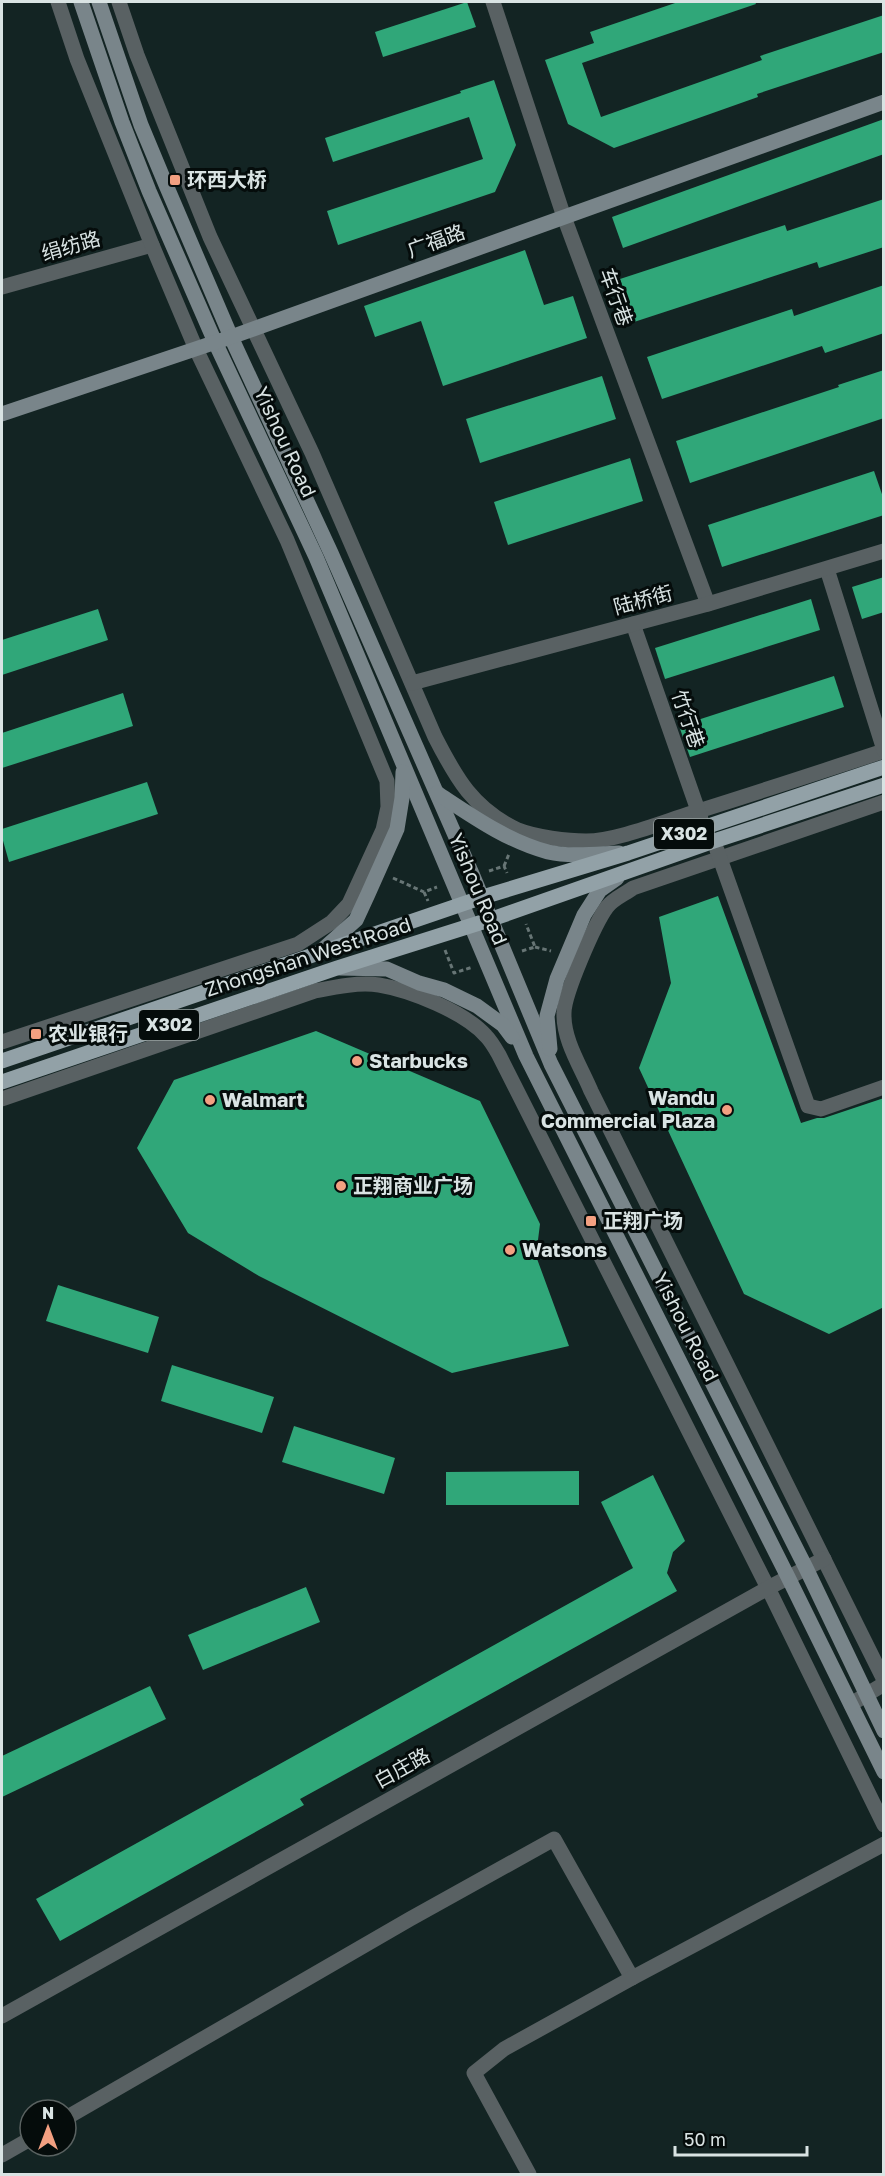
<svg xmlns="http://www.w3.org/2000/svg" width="885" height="2176" viewBox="0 0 885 2176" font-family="'Golos Text','Noto Sans SC',sans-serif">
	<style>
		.building { fill: #30a779 }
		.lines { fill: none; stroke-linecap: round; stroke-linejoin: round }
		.path { stroke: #677575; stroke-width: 3; stroke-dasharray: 4.5 3; stroke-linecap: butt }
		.street { stroke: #596163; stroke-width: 15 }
		.secondary { stroke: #79858a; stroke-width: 15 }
		.primary { stroke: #92a1a7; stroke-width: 15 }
		.poi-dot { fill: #f3a081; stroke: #050c0b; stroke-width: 2 }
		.labels { text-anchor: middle; stroke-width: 6; stroke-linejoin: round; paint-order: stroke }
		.shield { fill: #050c0b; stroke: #99a2a2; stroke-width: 1.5 }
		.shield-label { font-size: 18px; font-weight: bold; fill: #d9e3e3 }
		.poi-label { font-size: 20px; font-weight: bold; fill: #d9e3e3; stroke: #050c0b; text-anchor: start }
		.street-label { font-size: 20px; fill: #d9e3e3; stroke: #050c0b }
	</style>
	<rect width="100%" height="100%" fill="#132423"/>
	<!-- building -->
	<g class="building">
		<path d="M467,2L476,27L383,57L375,32Z"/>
		<path d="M678,2H755L756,4L582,63L601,117L762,60L760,56L884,15V52L757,94L758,97L614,148L568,124L545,60L594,43L590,32Z"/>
		<path d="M494,80L516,145L495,192L338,245L327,211L483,159L469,117L333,162L325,138L461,93L460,91Z"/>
		<path d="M884,119V154L623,248L612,217Z"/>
		<path d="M884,199V247L819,268L817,262L634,322L620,279L785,225L787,231Z"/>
		<path d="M525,250L544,305L573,296L587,338L443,386L421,321L375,337L364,306Z"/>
		<path d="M884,285V333L825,353L822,346L662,399L647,357L792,309L794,316Z"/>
		<path d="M884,370V418L690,483L676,441L839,387L838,385Z"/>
		<path d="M602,376L616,419L480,463L466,419Z"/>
		<path d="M630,458L643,501L508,545L494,502Z"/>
		<path d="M874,471L884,500V515L722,567L708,525Z"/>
		<path d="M884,577V612L862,619L852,587Z"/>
		<path d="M811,599L820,630L665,679L655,648Z"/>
		<path d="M98,609L108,640L2,675V640Z"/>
		<path d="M834,676L844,707L690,757L679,726Z"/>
		<path d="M123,693L133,726L2,768V733Z"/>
		<path d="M147,782L158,814L9,862L2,837V829Z"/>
		<path d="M718,896L801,1123L817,1118H824L884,1098V1307L829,1334L744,1294L639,1068L671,983L659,917Z"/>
		<path d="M316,1031L480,1101L540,1224L536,1256L569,1346L452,1373L259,1276L188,1233L137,1148L174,1080Z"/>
		<path d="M58,1285L159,1317L148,1353L46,1321Z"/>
		<path d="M172,1365L274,1397L262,1433L161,1401Z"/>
		<path d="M294,1426L395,1458L384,1494L282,1462Z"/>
		<path d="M579,1471V1505H446V1472Z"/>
		<path d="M653,1475L685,1541L673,1552L667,1573L677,1591L331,1782L300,1799L304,1805L60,1941L36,1899L633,1568L601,1502Z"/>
		<path d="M306,1587L320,1622L203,1670L188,1635Z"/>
		<path d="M150,1686L166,1719L2,1797V1756Z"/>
	</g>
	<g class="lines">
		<!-- path -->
		<g class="path">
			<path d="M504,866L509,854"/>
			<path d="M489,871L504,866L507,873"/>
			<path d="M393,878L424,892L437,887"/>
			<path d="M424,892L428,901"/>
			<path d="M535,947L551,951"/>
			<path d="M445,950L454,973L473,967"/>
			<path d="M522,951L535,947L526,924"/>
		</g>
		<!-- street -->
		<g class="street">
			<path d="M119,2L137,55L210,237L312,453L435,737C456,778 473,809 518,830C535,837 568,841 586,841C616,841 663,822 692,813C756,793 820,772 884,751"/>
			<path d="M493,2L564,217L708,604"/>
			<path d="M2,287L152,245"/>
			<path d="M827,569L884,750"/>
			<path d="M633,624L701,819"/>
			<path d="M412,683L708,604L884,551"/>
			<path d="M884,802L633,888C625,894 613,899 607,907C595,923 564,994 564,1013C563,1040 581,1067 591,1091L884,1680"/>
			<path d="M717,850L808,1106L821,1109L884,1087"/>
			<path d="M2,1042L298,944L332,922L349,904L383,830L388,807L387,781L287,540L196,349L152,245L77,59L58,2"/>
			<path d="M2,1099L315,991C335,987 358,982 379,985C410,990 465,1012 486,1036C491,1041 495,1048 499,1055L768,1588L884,1825"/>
			<path d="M851,1704L884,1684"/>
			<path d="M2,2016L768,1588L824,1559"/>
			<path d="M66,2118L410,1919L554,1839L632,1978"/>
			<path d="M2,2155L30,2139"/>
			<path d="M529,2174L474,2073L504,2049L632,1978L884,1844"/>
		</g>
		<!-- secondary -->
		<g class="secondary">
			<path d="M81,2L122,122L149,191L215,342L316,557L526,1056L788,1577L884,1772"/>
			<path d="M99,2L141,125L166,185L231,337L331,553L473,876L551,1064L806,1568L884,1731"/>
			<path d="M2,414L231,337L884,102"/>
			<path d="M437,793C472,816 507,841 548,852C570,857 596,854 619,853"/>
			<path d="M321,951L356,920L368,894L397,829L402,798L403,772"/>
			<path d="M340,968L387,969L419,983L444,990L477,1006L503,1025L512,1037"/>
			<path d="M550,1049L547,1016L557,979L584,915L600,890L617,878"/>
		</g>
		<!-- primary -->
		<g class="primary">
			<path d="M2,1061L483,897L628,853L884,767"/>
			<path d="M2,1082L337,968L492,919L714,841L884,785"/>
		</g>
	</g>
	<!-- markers -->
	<g class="poi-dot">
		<rect x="169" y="174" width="12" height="12" rx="3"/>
		<rect x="30" y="1028" width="12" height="12" rx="3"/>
		<circle cx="357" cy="1061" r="6"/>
		<circle cx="210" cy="1100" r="6"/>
		<circle cx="727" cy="1110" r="6"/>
		<circle cx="341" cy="1186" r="6"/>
		<rect x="585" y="1215" width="12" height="12" rx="3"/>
		<circle cx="510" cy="1250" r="6"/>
	</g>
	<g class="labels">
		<!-- shield labels -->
		<g class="shield">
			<rect x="654" y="819" width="60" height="30" rx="4.5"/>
			<rect x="139" y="1010" width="60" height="30" rx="4.5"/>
		</g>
		<g class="shield-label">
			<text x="684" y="840">X302</text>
			<text x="169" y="1031">X302</text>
		</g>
		<!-- poi labels -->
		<g class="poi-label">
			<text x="187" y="187">环西大桥</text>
			<text x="48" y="1041">农业银行</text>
			<text x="369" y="1068">Starbucks</text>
			<text x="715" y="1105" text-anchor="end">Wandu<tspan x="715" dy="23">Commercial Plaza</tspan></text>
			<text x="222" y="1107">Walmart</text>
			<text x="353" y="1193">正翔商业广场</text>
			<text x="603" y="1228">正翔广场</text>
			<text x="522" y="1257">Watsons</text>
		</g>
		<!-- street labels -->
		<g class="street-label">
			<text transform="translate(436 241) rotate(-20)" y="7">广福路</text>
			<text transform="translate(71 246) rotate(-16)" y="7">绢纺路</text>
			<text transform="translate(616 297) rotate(70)" y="7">车行巷</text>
			<text transform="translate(285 442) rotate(65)" y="7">Yishou Road</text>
			<text transform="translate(643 600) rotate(-15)" y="7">陆桥街</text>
			<text transform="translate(688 719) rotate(71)" y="7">竹行巷</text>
			<text transform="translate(478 889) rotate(67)" y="7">Yishou Road</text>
			<text transform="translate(308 957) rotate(-18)" y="7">Zhongshan West Road</text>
			<text transform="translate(686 1327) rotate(63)" y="7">Yishou Road</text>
			<text transform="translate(402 1768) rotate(-29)" y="7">白庄路</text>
		</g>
	</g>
	<!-- border -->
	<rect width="885" height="2176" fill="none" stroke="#d9e3e3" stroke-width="6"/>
	<!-- north arrow -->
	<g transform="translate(48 2128)"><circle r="28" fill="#050c0b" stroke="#5a6261" stroke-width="1.5"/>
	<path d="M0-4.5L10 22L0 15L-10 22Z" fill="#f3a081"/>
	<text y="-9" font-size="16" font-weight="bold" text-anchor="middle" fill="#d9e3e3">N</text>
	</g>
	<!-- scale -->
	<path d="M675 2146v9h132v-9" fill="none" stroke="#d9e3e3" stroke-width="3"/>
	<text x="684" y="2146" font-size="18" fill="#d9e3e3" stroke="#050c0b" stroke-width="4.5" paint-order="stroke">50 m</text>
</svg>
